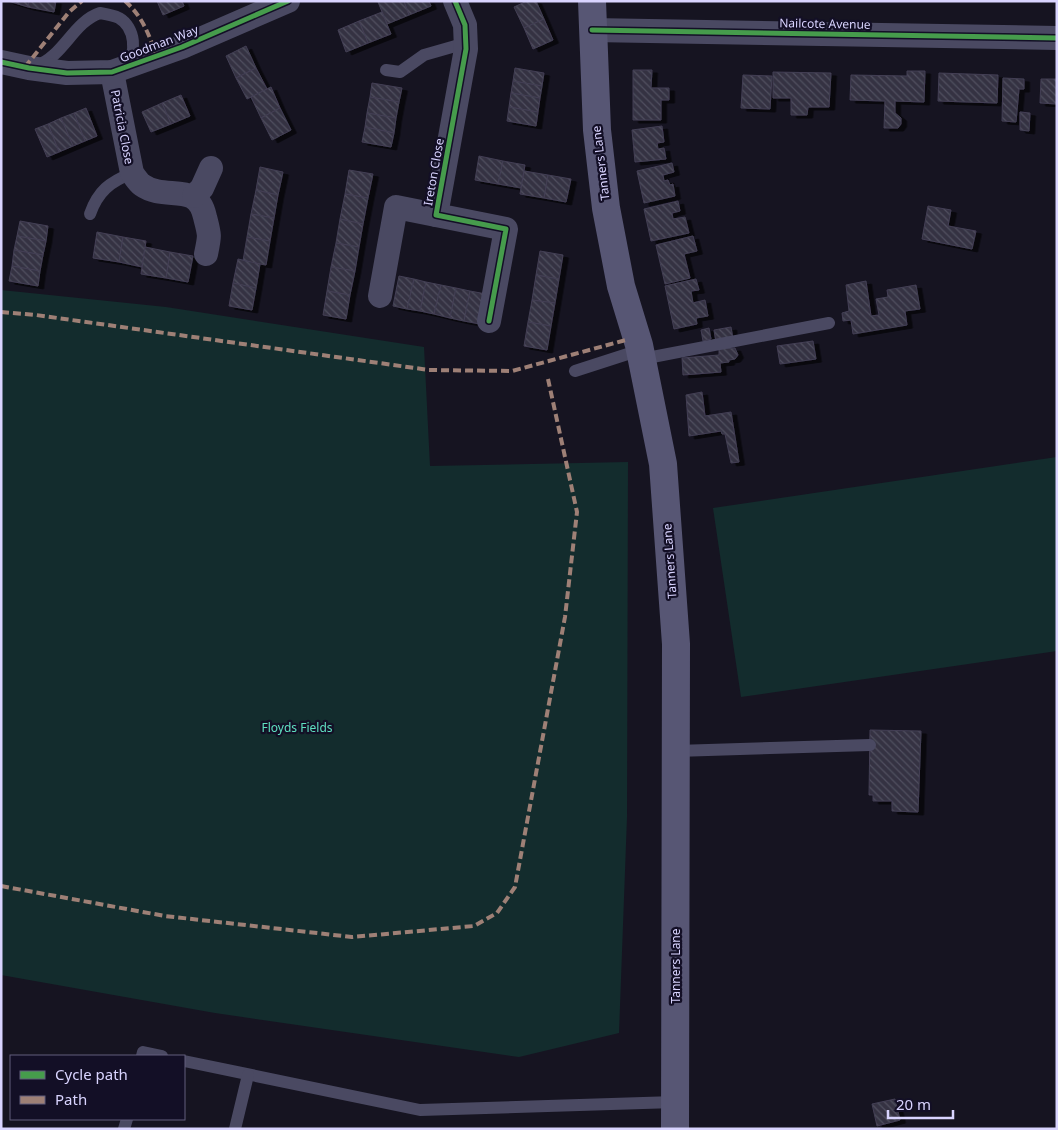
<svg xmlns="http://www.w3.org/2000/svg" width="1058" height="1130" viewBox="0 0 1058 1130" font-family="'Noto Sans',sans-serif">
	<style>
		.green { fill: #132c2d }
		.building { fill: url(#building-back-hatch); stroke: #433f54; filter: url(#shadow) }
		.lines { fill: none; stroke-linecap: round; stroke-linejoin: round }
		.lane { stroke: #4a4962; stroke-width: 12 }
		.street { stroke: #4a4962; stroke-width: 24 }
		.secondary { stroke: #575674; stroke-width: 28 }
		.quiet { stroke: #9e8076; stroke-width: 4; stroke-dasharray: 8 4; stroke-linecap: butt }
		.cycleway-casing { stroke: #130f26; stroke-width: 8 }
		.cycleway { stroke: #469c4c; stroke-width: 5 }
		.labels { text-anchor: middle; stroke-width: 4.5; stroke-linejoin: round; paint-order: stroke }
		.street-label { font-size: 12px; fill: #d9d4ff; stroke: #130f26 }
		.park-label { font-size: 12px; fill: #5fe0c0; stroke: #130f26 }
	</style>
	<defs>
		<pattern id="building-back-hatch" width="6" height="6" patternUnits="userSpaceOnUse" patternTransform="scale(1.25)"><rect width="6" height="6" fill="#343243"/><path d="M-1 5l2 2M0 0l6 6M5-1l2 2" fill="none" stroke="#514f5f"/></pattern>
		<filter id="shadow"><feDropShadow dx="5.5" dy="3" stdDeviation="0" flood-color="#0009"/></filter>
	</defs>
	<rect width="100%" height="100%" fill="#161421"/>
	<!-- green -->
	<g class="green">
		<path d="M1,290L166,307L424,347L430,466L628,462L627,817L619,1033L519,1057L215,1013L1,975Z"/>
		<path d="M1057,457V651L741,697L713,508Z"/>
	</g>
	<!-- building -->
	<g class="building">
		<path d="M8,1H29L28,7Z"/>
		<path d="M29,1H56L54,12L28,7Z"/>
		<path d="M157,1H182L184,6L163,15Z"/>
		<path d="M381,1H404L409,15L387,24L378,2Z"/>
		<path d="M404,1H429L431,6L409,15Z"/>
		<path d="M527,1H536L544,19L524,28L514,7Z"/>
		<path d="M382,12L391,34L368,43L359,21Z"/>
		<path d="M544,19L553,40L533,49L524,28Z"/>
		<path d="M359,21L368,43L346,52L338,30Z"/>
		<path d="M246,46L256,68L236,78L226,56Z"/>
		<path d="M256,68L267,89L247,99L236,78Z"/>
		<path d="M515,68L544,73L542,86L513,81Z"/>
		<path d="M633,70H652L651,88H669V100H661V120H633Z"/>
		<path d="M907,71H925L924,102L895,101V113L901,118V124L898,128H884L885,101L850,100L851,75L907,76Z"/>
		<path d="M773,72L831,73L829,107H808L807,115H791V98H773Z"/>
		<path d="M939,73L998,75L997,103L938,101Z"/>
		<path d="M743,75L772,76L770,109L741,108Z"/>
		<path d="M1003,78L1024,79V89H1019L1016,122L1002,121Z"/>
		<path d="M1041,79H1057V104L1040,103Z"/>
		<path d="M513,81L542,86L540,98L511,93Z"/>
		<path d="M372,83L402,88L399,102L370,97Z"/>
		<path d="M271,87L280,108L261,118L251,97Z"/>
		<path d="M511,93L540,98L538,112L509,107Z"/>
		<path d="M181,95L190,116L171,124L162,103Z"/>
		<path d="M370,97L399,102L396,118L367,113Z"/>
		<path d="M162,103L171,124L151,132L142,112Z"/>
		<path d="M509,107L538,112L536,126L507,121Z"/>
		<path d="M86,108L97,136L85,141L74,113Z"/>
		<path d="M280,108L291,130L272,140L261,118Z"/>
		<path d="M1020,112L1030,113L1029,131L1020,130Z"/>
		<path d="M74,113L85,141L73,146L61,118Z"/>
		<path d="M367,113L396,118L394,133L365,127Z"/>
		<path d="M61,118L73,146L59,152L48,124Z"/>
		<path d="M48,124L59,152L47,157L35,129Z"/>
		<path d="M662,126L664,142L657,143L658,149L664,148L666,159L635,162L632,130Z"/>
		<path d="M365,127L394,133L391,147L362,142Z"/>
		<path d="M479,156L503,161L498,184L475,180Z"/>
		<path d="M503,161L525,165L521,188L498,184Z"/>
		<path d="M672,163L674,172L663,175L664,181L668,180L670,185L673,184L675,196L644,203L637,171Z"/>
		<path d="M260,167L283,172L278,195L256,190Z"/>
		<path d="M349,170L373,174L368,198L345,194Z"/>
		<path d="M524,171L548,175L544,198L520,194Z"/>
		<path d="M548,175L571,179L566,202L544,198Z"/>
		<path d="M256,190L278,195L274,218L251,214Z"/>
		<path d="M345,194L368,198L363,224L340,219Z"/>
		<path d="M678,201L680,211L672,213L673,219L685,217L689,233L651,241L644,209Z"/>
		<path d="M928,206L951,210L948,226L976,231L972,249L922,239Z"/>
		<path d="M251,214L274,218L270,241L247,237Z"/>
		<path d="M340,219L363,224L359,247L336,243Z"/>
		<path d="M20,221L48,226L46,241L17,236Z"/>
		<path d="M97,232L123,237L119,262L93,258Z"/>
		<path d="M17,236L46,241L43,255L14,250Z"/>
		<path d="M693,236L697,251L684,254L690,278L665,284L656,245Z"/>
		<path d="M123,237L146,241L142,267L119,262Z"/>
		<path d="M247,237L270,241L266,265L243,261Z"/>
		<path d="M336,243L359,247L355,271L331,267Z"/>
		<path d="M145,247L170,252L166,278L141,274Z"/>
		<path d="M14,250L43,255L40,271L12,266Z"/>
		<path d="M540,251L563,255L559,279L536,275Z"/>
		<path d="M170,252L193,256L188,282L166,278Z"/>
		<path d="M238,259L260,264L256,288L233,283Z"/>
		<path d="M12,266L40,271L38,286L9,281Z"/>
		<path d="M331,267L355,271L350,295L327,291Z"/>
		<path d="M536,275L559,279L555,303L532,300Z"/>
		<path d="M399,276L414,279L407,309L393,306Z"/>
		<path d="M414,279L426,282L420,311L407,309Z"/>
		<path d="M696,279L699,290L691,291L693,303L705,300L708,316L696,318L697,324L674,329L665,286Z"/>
		<path d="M866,281L871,316L879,315L876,299L888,297L887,290L916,285L920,309L905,311L907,325L853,334L851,320L843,321L842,313L849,311L846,285Z"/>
		<path d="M426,282L441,285L434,314L420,311Z"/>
		<path d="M233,283L256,288L252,310L229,306Z"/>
		<path d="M441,285L456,288L450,318L434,314Z"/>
		<path d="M456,288L470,291L464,321L450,318Z"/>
		<path d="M327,291L350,295L346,319L323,315Z"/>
		<path d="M470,291L486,294L480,324L464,321Z"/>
		<path d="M532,300L555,303L551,326L528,322Z"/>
		<path d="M528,322L551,326L547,350L524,346Z"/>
		<path d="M731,327L733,339L716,342L714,330Z"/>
		<path d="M709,328L711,339L703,341L701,330Z"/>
		<path d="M813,341L816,359L780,364L777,346Z"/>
		<path d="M735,348L738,355L735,359L729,360V362L720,363L721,372L683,375L682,358L719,355V349Z"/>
		<path d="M702,392L705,416L731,412L739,462L731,463L725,434H722L721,431L689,436L686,395Z"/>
		<path d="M870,730L921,731L918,812L892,811V801H873V795H869Z"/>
		<path d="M895,1099L900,1120L877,1126L872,1104Z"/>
	</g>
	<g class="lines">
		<!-- lane -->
		<g class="lane">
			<path d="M36,66C64,56 73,22 100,13C106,14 113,15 119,18C135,27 138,54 125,66"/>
			<path d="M386,70L400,72L424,55L466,43"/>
			<path d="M90,214C98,191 110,182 132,173"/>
			<path d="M642,359L829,323"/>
			<path d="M575,371L640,350"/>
			<path d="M676,751L870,745"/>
			<path d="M142,1056L143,1052L162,1056"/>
			<path d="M184,1061L420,1110L675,1102"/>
			<path d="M124,1129L127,1119"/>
			<path d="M235,1129L248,1075"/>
		</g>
		<!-- street -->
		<g class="street">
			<path d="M455,1L465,25L466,49L436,215L506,229L489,321"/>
			<path d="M592,30L1057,38"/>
			<path d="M1,62L29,68L67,73L112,72L182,47L288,1"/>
			<path d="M112,72L132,173C135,177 138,182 142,185C166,202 197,180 205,217C210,236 210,235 206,254"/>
			<path d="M194,196L202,188L211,168"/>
			<path d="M380,296L396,207L436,215"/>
		</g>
		<!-- secondary -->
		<path class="secondary" d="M592,1L597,130L606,208L621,286L639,345L663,464L676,644L675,1129"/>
		<!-- quiet -->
		<g class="quiet">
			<path d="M125,1C143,17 149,35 157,57"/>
			<path d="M25,67L69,12L82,1"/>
			<path d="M1,312L36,315L429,370L512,371L626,340"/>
			<path d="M1,886L165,916L352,937L474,926L497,913L515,887L565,617L577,512L548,379"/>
		</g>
		<!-- cycleway casing -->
		<g class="cycleway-casing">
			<g id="cycleway">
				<path d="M455,1L465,25L466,49L436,215L506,229L489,321"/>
				<path d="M592,30L1057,38"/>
				<path d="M1,62L29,68L67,73L112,72L182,47L288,1"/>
			</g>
		</g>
		<!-- cycleway -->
		<use href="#cycleway" class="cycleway"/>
	</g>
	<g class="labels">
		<!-- street labels -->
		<g class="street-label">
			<text transform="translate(825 24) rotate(1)" y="4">Nailcote Avenue</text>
			<text transform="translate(159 44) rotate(-21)" y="4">Goodman Way</text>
			<text transform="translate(122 127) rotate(79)" y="4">Patricia Close</text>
			<text transform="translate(601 163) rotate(-97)" y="4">Tanners Lane</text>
			<text transform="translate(434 172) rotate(-80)" y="4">Ireton Close</text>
			<text transform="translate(670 561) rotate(-94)" y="4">Tanners Lane</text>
			<text transform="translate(676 966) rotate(-90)" y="4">Tanners Lane</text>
		</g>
		<!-- park labels -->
		<g class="park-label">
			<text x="297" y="732">Floyds Fields</text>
		</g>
	</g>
	<!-- border -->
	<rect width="1058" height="1130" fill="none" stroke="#d9d4ff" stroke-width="5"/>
	<!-- legend -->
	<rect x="10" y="1055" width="175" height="65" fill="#130f26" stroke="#625e7d"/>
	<rect x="20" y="1071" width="25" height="8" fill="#469c4c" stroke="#625e7d"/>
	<text x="55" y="1080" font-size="15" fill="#d9d4ff">Cycle path</text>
	<rect x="20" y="1096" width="25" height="8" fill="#9e8076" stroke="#625e7d"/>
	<text x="55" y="1105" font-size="15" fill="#d9d4ff">Path</text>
	<!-- scale -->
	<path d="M888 1110v8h65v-8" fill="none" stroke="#d9d4ff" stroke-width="2.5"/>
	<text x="896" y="1110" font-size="15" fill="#d9d4ff" stroke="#130f26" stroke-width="4" paint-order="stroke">20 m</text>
</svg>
